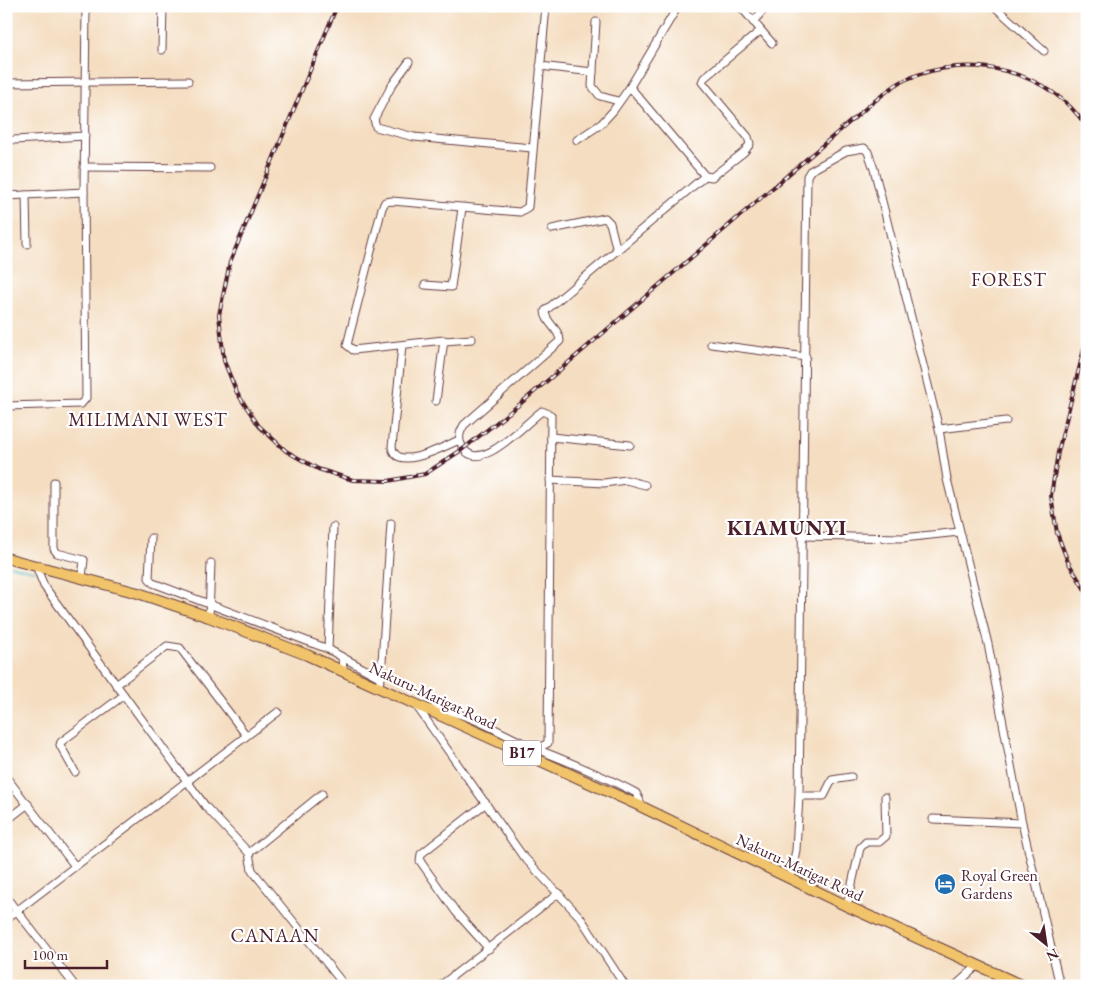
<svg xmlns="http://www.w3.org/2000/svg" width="1093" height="992" viewBox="0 0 1093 992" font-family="'EB Garamond',serif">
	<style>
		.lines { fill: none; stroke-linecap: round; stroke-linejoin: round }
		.stream { stroke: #45b4bf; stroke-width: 2 }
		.minor-casing { stroke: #643c41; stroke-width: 9 }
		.primary-casing { stroke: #643c41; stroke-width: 12 }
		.minor { stroke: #fff; stroke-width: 7 }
		.primary { stroke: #f1c36a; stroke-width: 10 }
		.rail-casing { stroke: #4a1f2b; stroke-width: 4 }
		.rail { stroke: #fff; stroke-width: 2; stroke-dasharray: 5.5; stroke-linecap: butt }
		.labels { text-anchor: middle; stroke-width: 4.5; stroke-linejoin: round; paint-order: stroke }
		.shield { fill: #fff; stroke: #80626b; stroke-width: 1 }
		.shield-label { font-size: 15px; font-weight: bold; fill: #4a1f2b }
		.street-label { font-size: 16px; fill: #4a1f2b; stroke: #fff }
		.poi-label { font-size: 16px; fill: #4a1f2b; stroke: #fff; text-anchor: start }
		.quarter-label { font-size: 19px; letter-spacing: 1px; fill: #4a1f2b; stroke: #fff }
		.district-label { font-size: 21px; font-weight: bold; letter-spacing: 1px; fill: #4a1f2b; stroke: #fff }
	</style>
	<rect width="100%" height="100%" fill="#fff"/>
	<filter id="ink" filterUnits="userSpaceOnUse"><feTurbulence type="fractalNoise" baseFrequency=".02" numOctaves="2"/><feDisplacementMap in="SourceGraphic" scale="10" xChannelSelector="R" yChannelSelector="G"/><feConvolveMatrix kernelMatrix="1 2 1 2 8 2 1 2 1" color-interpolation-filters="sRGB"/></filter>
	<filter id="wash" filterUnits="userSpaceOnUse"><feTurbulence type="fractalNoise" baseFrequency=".0096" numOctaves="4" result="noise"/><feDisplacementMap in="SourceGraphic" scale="20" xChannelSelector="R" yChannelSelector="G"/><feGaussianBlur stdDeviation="1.12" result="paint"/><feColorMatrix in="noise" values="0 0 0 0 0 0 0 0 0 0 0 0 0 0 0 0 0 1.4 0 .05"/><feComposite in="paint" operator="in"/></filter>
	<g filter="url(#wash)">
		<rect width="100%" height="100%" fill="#f4ddc0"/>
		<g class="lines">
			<!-- stream -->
			<g class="stream">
				<path d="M6,565L34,571"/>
				<path d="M124,594L141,600"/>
				<path d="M146,602L175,612"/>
			</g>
		</g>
	</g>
	<g filter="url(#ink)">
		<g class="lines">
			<!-- minor casing -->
			<g class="minor-casing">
				<g id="minor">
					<path d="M740,6L772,43"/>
					<path d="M994,6L1044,51"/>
					<path d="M596,22L592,86L600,96L618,101"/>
					<path d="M753,22L767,6"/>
					<path d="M162,50L163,6"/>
					<path d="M409,62L392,85L374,119L376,127L414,137L532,148"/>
					<path d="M540,66L593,72"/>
					<path d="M6,83L188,81"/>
					<path d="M14,140L85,136"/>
					<path d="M577,140L601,124L613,111L630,87L678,6"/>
					<path d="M84,167L210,168"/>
					<path d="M705,176L712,177L744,152L750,144L748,137L702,82L704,78L760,31"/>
					<path d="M26,195L27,244"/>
					<path d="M6,196L84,192"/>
					<path d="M552,229L605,218L610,223L617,251"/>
					<path d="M425,285L451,287L462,208"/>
					<path d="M444,341L472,339"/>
					<path d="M711,344L806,357"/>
					<path d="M402,346L392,447C396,473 445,446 459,440"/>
					<path d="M436,401L444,340L353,350L347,345L382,208L385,202L392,201L520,212L528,207L546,6"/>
					<path d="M6,406L81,404L86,398L84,192L86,6"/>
					<path d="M939,429L1006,421"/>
					<path d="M551,437L630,445"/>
					<path d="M550,480L604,483L626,480L645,485"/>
					<path d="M54,482V549L57,553L84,560L82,577"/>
					<path d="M802,536L903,538L959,532"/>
					<path d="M151,538L149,578L153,583L328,649L342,657L343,670"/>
					<path d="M39,566L38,571L44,586L206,807L249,853L252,870L345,986"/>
					<path d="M209,617L211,563"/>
					<path d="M328,649L333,527"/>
					<path d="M342,657L381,678"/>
					<path d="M116,685L167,646L180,648L246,735"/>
					<path d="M378,686L381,678L391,523"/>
					<path d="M415,704L522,855L580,917L625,986"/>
					<path d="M432,709C469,711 504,736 539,750C572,763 604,776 636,793L640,801L638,805"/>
					<path d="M537,749L548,743L551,415L542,411C526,422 476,480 461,444C458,437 460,432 464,425L560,341C560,329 545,323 545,311L705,176L630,87"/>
					<path d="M75,772L60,745L61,742L124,695"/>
					<path d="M6,777L75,866"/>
					<path d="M799,796H824L832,780L851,777"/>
					<path d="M486,803L421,854L420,861L456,912L489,949"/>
					<path d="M933,819L1022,823"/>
					<path d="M6,821L28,804"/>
					<path d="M249,853L322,794"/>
					<path d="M790,879L796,850L799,796L807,176L810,171L846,151L864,148L868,152L874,169L939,429L947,479L988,644L1022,823L1060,986"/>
					<path d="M6,897L75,986"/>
					<path d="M847,906L860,848L866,842H879L886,836L885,797"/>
					<path d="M6,919L278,712"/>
					<path d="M440,986L559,893"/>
					<path d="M955,986L978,965"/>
				</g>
			</g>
			<!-- primary casing -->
			<g class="primary-casing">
				<path id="primary" d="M6,558L138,593L209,617L307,655L638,805L847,906L1023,986"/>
			</g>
			<!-- minor -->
			<use href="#minor" class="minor"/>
			<!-- primary -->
			<use href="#primary" class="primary"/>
			<!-- rail casing -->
			<g class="rail-casing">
				<g id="rail">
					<path d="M337,6L230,262L219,315L224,361L237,393L259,426L286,451L318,469L353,480L388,481L425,474L463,449L520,404L872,103C883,95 894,84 907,79C970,52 1047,69 1087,127"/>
					<path d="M1087,337L1058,452L1051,496L1057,533L1068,562L1087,593"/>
				</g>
			</g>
			<!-- rail -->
			<use href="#rail" class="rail"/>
		</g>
	</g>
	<!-- icons -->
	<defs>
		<g id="hotel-disc" transform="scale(1.125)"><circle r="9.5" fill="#1f6fb2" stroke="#fff"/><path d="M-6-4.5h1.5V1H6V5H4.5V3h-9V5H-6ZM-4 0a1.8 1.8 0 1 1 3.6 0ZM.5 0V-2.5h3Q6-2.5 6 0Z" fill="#fff"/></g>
	</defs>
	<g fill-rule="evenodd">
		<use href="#hotel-disc" x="945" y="884"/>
	</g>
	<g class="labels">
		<!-- shield labels -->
		<rect class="shield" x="503" y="740.5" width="38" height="25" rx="4"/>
		<g class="shield-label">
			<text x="522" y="758">B17</text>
		</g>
		<!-- street labels -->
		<g class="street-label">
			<text transform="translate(433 695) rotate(25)" y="6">Nakuru-Marigat Road</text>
			<text transform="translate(800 867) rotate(25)" y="6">Nakuru-Marigat Road</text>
		</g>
		<!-- poi labels -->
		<g class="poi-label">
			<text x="961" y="881">Royal Green<tspan x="961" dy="18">Gardens</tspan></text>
		</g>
		<!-- quarter labels -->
		<g class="quarter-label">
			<text x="1009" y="286">FOREST</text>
			<text x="148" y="426">MILIMANI WEST</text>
			<text x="275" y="942">CANAAN</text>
		</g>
		<!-- district labels -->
		<g class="district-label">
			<text x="787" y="535">KIAMUNYI</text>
		</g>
	</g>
	<!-- margin -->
	<rect width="1093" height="992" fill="none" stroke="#fff" stroke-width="25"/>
	<!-- north arrow -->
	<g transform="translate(1046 944) rotate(150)" stroke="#ffffff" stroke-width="4" paint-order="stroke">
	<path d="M0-4L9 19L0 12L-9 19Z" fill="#4a1f2b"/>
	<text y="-8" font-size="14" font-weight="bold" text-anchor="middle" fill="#4a1f2b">N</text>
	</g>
	<!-- scale -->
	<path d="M25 960v8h82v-8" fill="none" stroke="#4a1f2b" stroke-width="2.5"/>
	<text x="32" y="960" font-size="15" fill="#4a1f2b" stroke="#ffffff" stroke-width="4" paint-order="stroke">100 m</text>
</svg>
